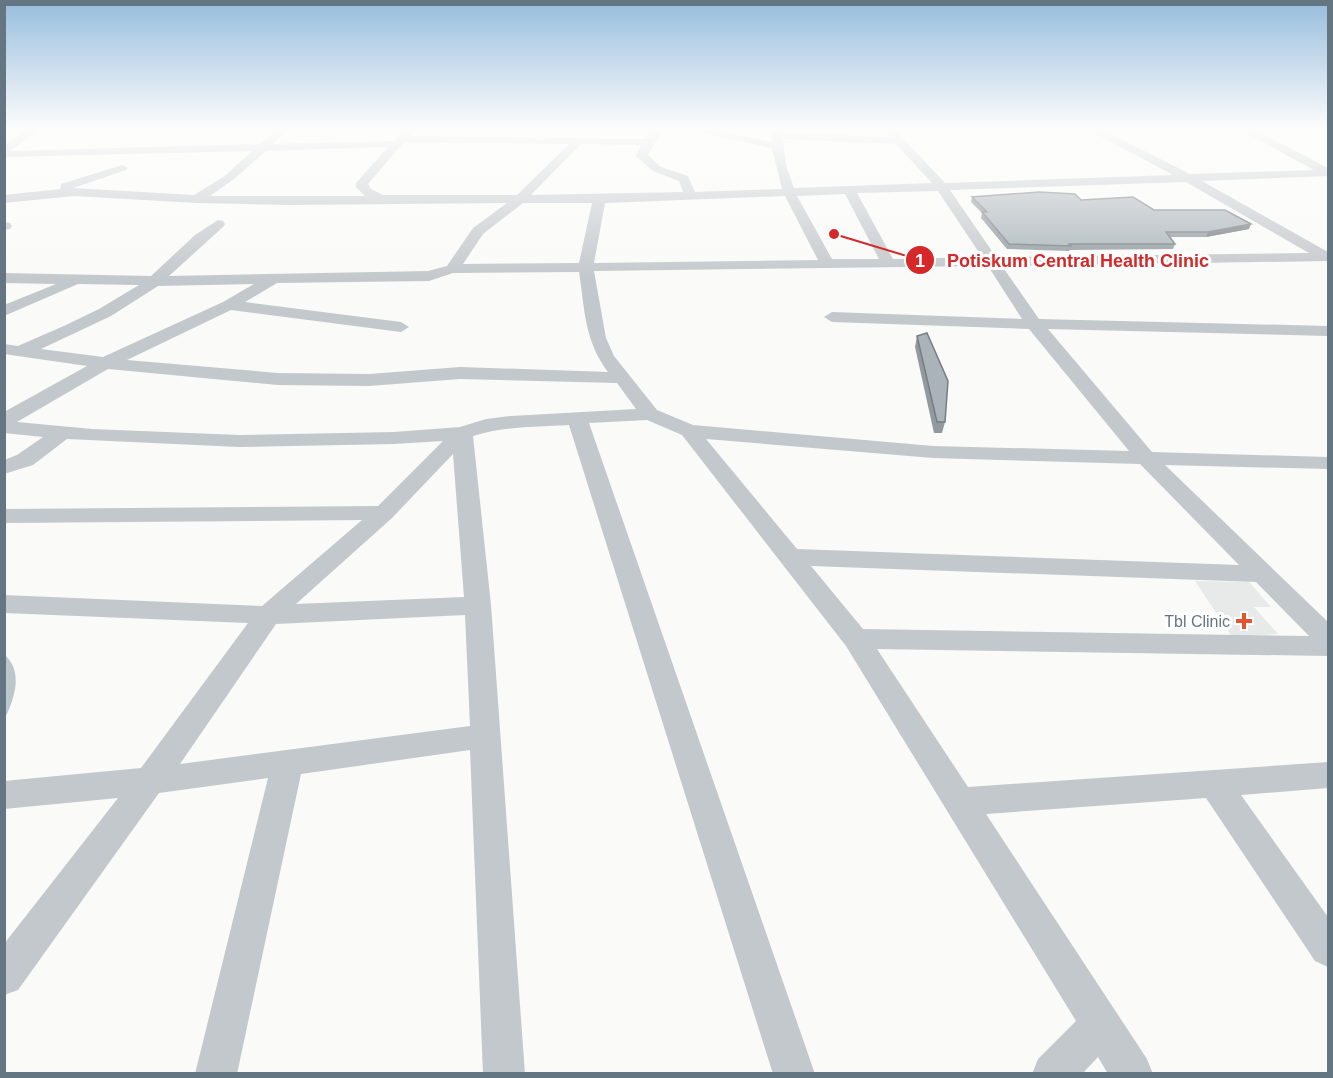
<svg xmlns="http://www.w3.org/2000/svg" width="1333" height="1078" viewBox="0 0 1333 1078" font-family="Arial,sans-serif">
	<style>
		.built { fill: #e8e9e9 }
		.water { fill: #bbc7cb }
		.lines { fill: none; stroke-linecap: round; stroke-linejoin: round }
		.minor { fill: #c3c8cc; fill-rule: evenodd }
		.wall { fill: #929a9f }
		.shaded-wall { fill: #777d82 }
		.building { fill: #aab3b9; stroke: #777d82; stroke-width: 1.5 }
		.poi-dot { fill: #e4572e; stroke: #fff; stroke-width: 2 }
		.labels { text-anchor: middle; stroke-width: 6; stroke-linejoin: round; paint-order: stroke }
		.poi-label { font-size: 16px; fill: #657683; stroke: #fff; text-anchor: end }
		.leader { fill: none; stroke: #d62828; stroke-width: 2 }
		.callout-dot { fill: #d62828; stroke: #fff; stroke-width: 2 }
		.mark-label { font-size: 18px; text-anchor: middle; font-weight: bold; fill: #fff }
		.callout-label { font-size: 18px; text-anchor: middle; font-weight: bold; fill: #d62828; stroke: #fff; stroke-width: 6; stroke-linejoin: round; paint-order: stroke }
	</style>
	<rect width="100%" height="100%" fill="#fafaf8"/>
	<!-- built -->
	<path class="built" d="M1195,581L1249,582L1271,607H1254L1278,634L1232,637Z"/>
	<!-- water -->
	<path class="water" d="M5,655C23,672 15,697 5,718Z"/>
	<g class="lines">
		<!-- minor -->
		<g class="minor">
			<path d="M28,129H40L10,151L260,144L277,129H288L273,144L394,141L404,129H415L409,136L645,139L653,129H663L648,155L661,167L688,176L695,192L782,189L772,148L686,129H708L772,142L773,129H783V133L890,137L883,129H894L945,183L1173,175L1087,129H1101L1190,174L1314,170L1239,129H1253L1328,168V176L1202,181L1328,252V261L1002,266L1039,319L1328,326V336L1048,329L1152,452L1328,457V469L1165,465L1328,622V656L877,649L968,787L1328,762V788L1241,795L1328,917V967L1315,961L1206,798L986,814L1147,1059L1153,1074H1108L1098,1057L1082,1074H1032L1038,1059L1076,1021L846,646L682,435L647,420L589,423L815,1074H773L569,425C537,427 503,426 473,436L491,605L525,1074H483L470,750L301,774L237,1074H195L268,778L159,793L18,990L4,995V944L118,798L4,809V781L141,768L248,623L4,613V595L262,606L362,520L4,523V509L378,506L443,441L394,444L239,447L67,439L33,465L4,474V460L17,455L43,437L4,433V412L87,366L4,354V344L18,346L66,325L99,309L139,285L78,284L4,316V305L56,284L4,283V273L151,276L195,235L218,220L223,221L225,224L223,227L169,276L428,271L447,266L473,228L507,203L289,205L197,203L74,196L4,203V195L60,189L61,184L122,165L128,168L126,170L73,188L194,195L226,175L252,151L4,157V145ZM783,139L896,144L932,183L794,188L786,165ZM404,142L569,144L517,195H383L371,189L368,184ZM581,144L641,145L636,156L638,158L653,171L679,181L683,192L531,195ZM388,147L356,183V187L365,196H210L234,179L266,151ZM1186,182L1309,253L996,257L950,190ZM938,191L982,257L893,259L857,193ZM845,194L879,259H832L797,196ZM785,196L818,260L594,263L605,203ZM523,203H592L579,263L463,264L483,234ZM988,266L1022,319L832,312L824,317L832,322L1029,329L1129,451L933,446L693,425L657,410L614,356L606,338L594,271ZM579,272C585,310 584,340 608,372L460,367L369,374L278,373L127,360L231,310L401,332L409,327L401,322L245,302L277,283L429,281L453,273ZM254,284L223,302L103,357L41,349L111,316L158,286ZM108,369L278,385L369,386L460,379L617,383L636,409L511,416L486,419L460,427L394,432L239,435L92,429L17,422ZM706,439L933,458L1140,464L1239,565L797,549ZM453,454L464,597L296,604L392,518ZM811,566L1256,582L1309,636L863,629ZM465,615L470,726L180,764L276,624Z"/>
			<path d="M4,222L10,223L12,226L10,229L4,230Z"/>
		</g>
	</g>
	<!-- wall -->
	<g class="wall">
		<path d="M972,197L1081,200L1154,210L1249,229L1206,237H1170L1175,244L1173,249L1070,250L1069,251L1007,249L981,218L982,213L971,202Z"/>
		<path d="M917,336L945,422L942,433H934L915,347Z"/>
	</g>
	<!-- shaded-wall -->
	<path class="shaded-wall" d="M1251,224L1249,229L1206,237L1208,232Z"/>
	<!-- building -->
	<g class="building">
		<path d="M1039,192L1075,194L1081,200L1133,197L1154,210H1225L1251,224L1208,232H1166L1175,244H1069L1071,246L1009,244L982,212H987L972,197Z"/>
		<path d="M927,333L948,381L945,422H937L917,336Z"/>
	</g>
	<!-- sky -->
	<linearGradient id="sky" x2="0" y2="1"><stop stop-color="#96bcdc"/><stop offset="0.46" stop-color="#fdfdfc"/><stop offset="1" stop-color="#fdfdfc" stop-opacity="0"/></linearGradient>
	<rect width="1333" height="280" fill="url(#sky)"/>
	<!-- markers -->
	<path class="poi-dot" d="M1241 612h6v6h6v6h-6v6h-6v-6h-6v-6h6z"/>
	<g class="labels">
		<!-- poi labels -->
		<g class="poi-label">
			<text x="1230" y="627">Tbl Clinic</text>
		</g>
	</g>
	<!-- callouts -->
	<path class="leader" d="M834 234L920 260"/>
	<g class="callout-dot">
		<circle cx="834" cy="234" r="6"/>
		<circle cx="920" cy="260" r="15"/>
	</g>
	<g class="mark-label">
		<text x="920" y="267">1</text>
	</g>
	<g class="callout-label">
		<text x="1078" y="267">Potiskum Central Health Clinic</text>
	</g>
	<!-- border -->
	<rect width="1333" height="1078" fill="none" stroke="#657683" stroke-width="12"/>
</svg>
